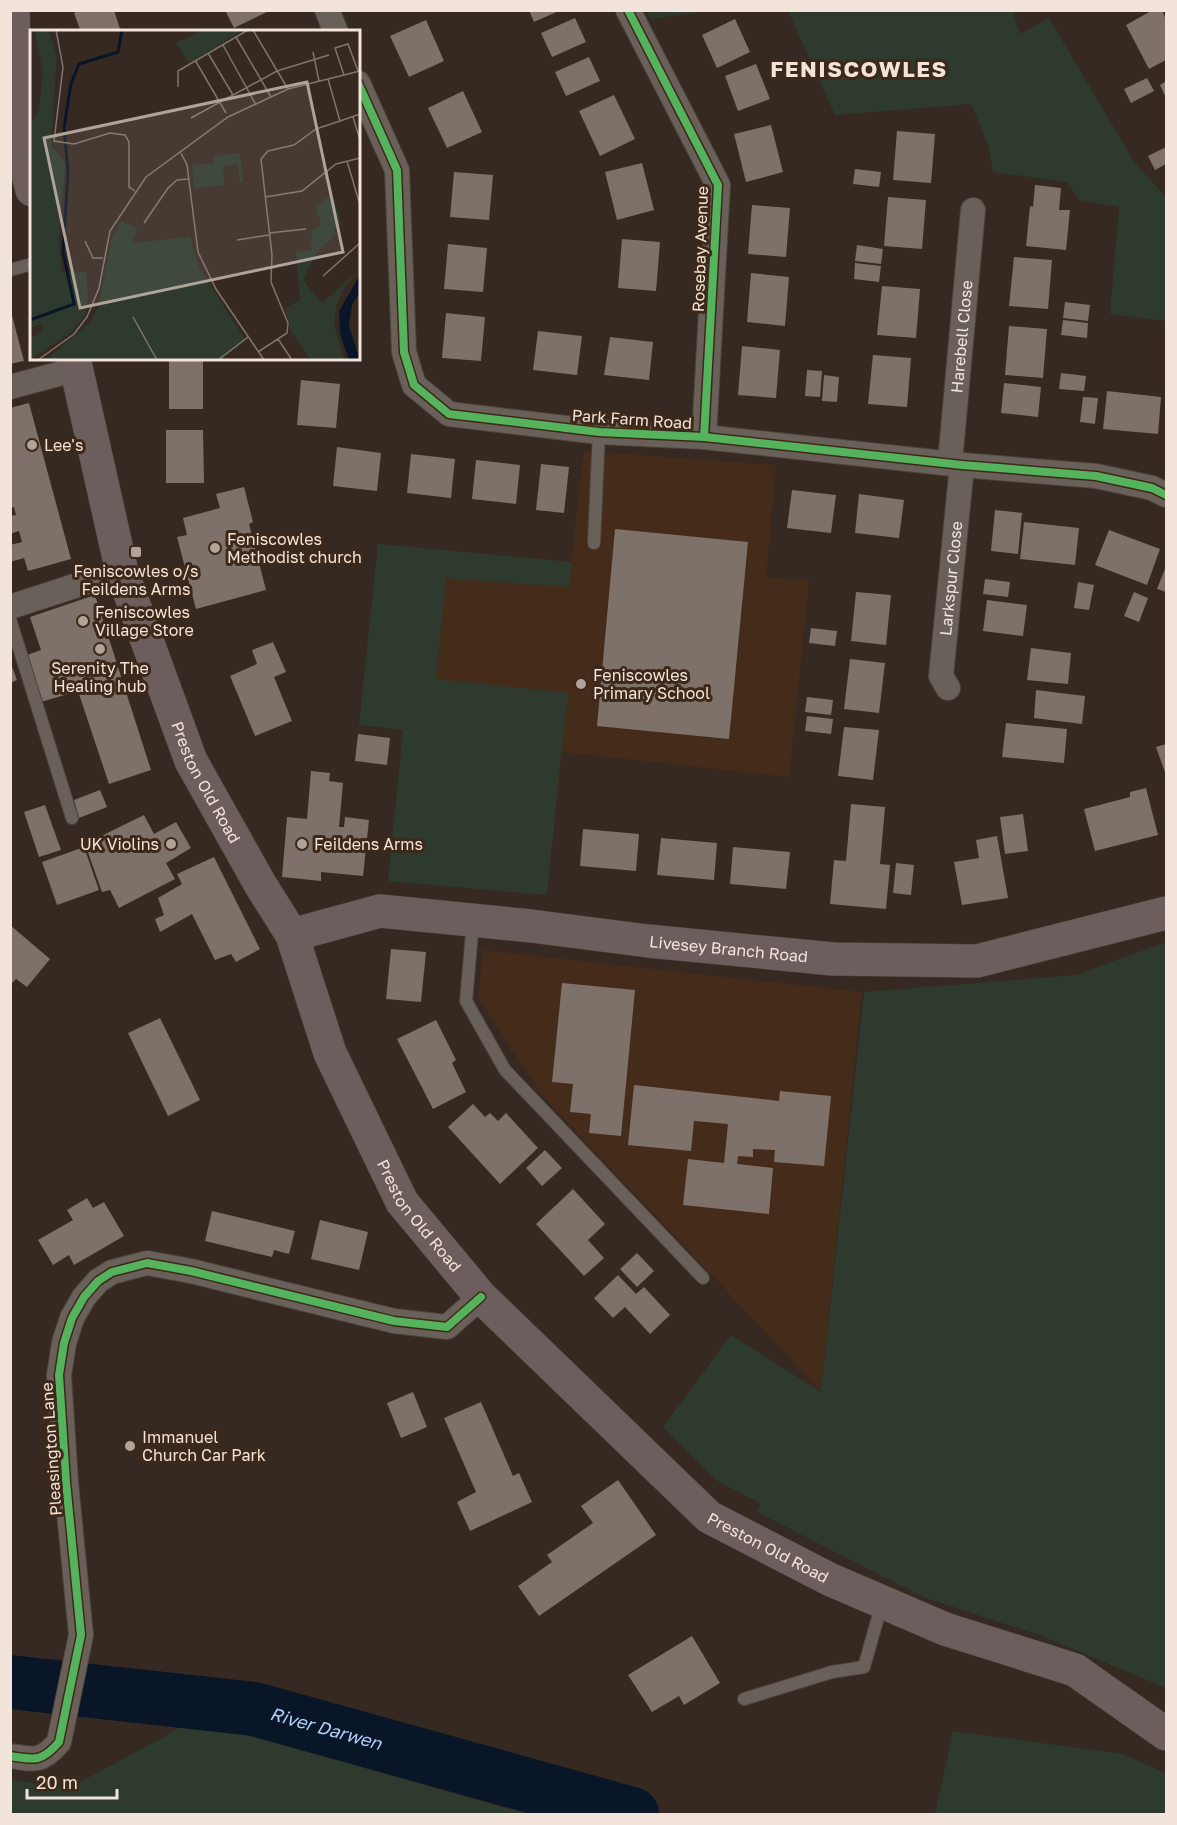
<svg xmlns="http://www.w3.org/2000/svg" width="1177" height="1825" viewBox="0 0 1177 1825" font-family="'Golos Text',sans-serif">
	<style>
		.built { fill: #452c1a }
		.green { fill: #2d3a2d }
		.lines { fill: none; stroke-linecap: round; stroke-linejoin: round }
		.river { stroke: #091628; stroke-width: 54 }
		.building { fill: #7d716a }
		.service-casing { stroke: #4f443d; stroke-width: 14 }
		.minor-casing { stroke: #4f443d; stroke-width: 26 }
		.primary-casing { stroke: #4f443d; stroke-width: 34 }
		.service { stroke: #6a605a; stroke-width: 12 }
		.minor { stroke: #6a605a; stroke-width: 24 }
		.primary { stroke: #6b5e5c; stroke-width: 33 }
		.cycleway-casing { stroke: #3d2819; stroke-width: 11 }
		.cycleway { stroke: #56b35d; stroke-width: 8 }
		.poi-dot { fill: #b0a399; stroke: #3d2819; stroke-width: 2 }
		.labels { text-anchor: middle; stroke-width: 6; stroke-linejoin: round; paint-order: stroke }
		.street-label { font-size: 16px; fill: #f2e4da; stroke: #3d2819 }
		.poi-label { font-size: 16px; fill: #f2e4da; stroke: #3d2819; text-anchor: start }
		.water-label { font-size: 18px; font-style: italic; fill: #b3cff6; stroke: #3d2819 }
		.district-label { font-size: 22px; font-weight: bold; letter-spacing: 1.5px; fill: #f2e4da; stroke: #3d2819 }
		.inset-river { fill: none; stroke: #091628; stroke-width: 3 }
		.inset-road { fill: none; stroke: #81746b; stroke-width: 1.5 }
		.view { fill: #b0a399; fill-opacity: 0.15; stroke: #b0a399; stroke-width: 3 }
		.inset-edge { fill: none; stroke: #f2e4da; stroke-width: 3 }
	</style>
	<rect width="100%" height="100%" fill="#352921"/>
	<!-- built -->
	<g class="built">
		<path d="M584,451L776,465L766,577L809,581L789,777L562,752L547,895L388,881L403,730L359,725L378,544L571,562Z"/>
		<path d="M483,950L862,992L821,1391L542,1095L478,998Z"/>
	</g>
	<!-- green -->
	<g class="green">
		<path d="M647,11H705L651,19Z"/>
		<path d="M788,11H1013L1020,34L1049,18L1135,163L1166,197V321L1110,314L1119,207L1079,200L1067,182L993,172L988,144L971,104L835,115Z"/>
		<path d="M378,544L572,562L569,587L446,578L436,679L569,693L561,752L547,895L388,881L403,730L359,725Z"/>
		<path d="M1166,942V1688L1042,1636L923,1597L757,1512L761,1504L716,1480L663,1427L731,1335L821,1392L864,992L1076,975Z"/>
		<path d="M192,1719L527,1814H11V1779L67,1789L162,1738Z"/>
		<path d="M953,1731L1123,1754L1166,1773V1814H935Z"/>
	</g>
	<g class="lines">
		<!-- river -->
		<path class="river" id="s1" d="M10,1682L254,1709L632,1814"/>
	</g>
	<!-- building -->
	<g class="building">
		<path d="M80,10H114L121,32H81L74,13Z"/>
		<path d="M225,10H271L234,28Z"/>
		<path d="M529,10H561L534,22Z"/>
		<path d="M1153,10H1162L1166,20V60L1149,69L1126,25Z"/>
		<path d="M575,18L586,42L552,57L541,33Z"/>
		<path d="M735,19L750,52L717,68L702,35Z"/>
		<path d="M426,20L444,61L409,77L390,36Z"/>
		<path d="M589,57L600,81L566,96L555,72Z"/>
		<path d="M756,64L770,99L738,111L725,76Z"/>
		<path d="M1147,78L1154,91L1131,103L1124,89Z"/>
		<path d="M1166,81V98L1160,85Z"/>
		<path d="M463,91L482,132L447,148L428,108Z"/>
		<path d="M614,95L635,139L600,156L579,111Z"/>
		<path d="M771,125L783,172L746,182L734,134Z"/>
		<path d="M897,131L935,134L931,183L893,180Z"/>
		<path d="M1166,147V164L1155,170L1148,156Z"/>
		<path d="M642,163L654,210L617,220L605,172Z"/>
		<path d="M855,169L881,172L879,187L853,184Z"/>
		<path d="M454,172L493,175L489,220L450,217Z"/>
		<path d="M1035,185L1061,188L1059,210H1070L1066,250L1026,246L1030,206L1033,207Z"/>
		<path d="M888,197L926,200L922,249L884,246Z"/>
		<path d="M752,205L790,208L786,257L748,254Z"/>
		<path d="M622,239L660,242L656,291L618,288Z"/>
		<path d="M448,244L487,248L483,292L444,289Z"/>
		<path d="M857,245L883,249L881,264L855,261Z"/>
		<path d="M1014,257L1052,260L1048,309L1009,306Z"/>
		<path d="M855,263L881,266L879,282L854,279Z"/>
		<path d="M751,273L789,277L785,326L747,322Z"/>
		<path d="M882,286L920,289L916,338L877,335Z"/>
		<path d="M1065,302L1090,305L1088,321L1063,318Z"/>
		<path d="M10,308L24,361L10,364Z"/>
		<path d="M446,313L485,317L481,361L442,358Z"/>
		<path d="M1063,320L1088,323L1087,338L1061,335Z"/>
		<path d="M1009,326L1047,329L1043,378L1005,375Z"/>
		<path d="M538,331L582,336L577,375L533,370Z"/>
		<path d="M610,337L653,342L649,380L604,375Z"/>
		<path d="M742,346L780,350L776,398L738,395Z"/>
		<path d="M873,355L911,358L907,407L868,404Z"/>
		<rect x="169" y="359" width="34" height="50"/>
		<path d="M807,370L822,371L820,397L805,396Z"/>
		<path d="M1061,373L1086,376L1084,391L1059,389Z"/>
		<path d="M824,375L839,377L837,402L822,401Z"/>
		<path d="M301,380L340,384L336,428L297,425Z"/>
		<path d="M1004,383L1041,387L1038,417L1001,413Z"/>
		<path d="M1107,391L1161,397L1158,434L1103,429Z"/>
		<path d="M1083,397L1098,398L1095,424L1080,422Z"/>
		<path d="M29,403L71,559L28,571L24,558L10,562V545L22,542L19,531L10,534V516L16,515L14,507L10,508V408Z"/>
		<path d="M166,430H203L204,483H166Z"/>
		<path d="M337,447L381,453L377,491L333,486Z"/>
		<path d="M411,454L455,459L451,498L407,493Z"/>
		<path d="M476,460L520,465L516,504L472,499Z"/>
		<path d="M541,464L569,467L564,513L536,510Z"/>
		<path d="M244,487L253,522L249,524L266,590L196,609L177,537L187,535L183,518L220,508L216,494Z"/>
		<path d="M792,490L836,495L831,533L787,528Z"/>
		<path d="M859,494L904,500L899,538L855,533Z"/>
		<path d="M995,510L1022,513L1018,554L991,551Z"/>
		<path d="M1024,522L1079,528L1075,565L1020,559Z"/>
		<path d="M615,529L748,542L729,739L597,726Z"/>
		<path d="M1109,530L1160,549L1147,585L1095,565Z"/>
		<path d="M1166,566V592L1157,589Z"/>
		<path d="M985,579L1010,582L1008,597L983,594Z"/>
		<path d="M1078,582L1094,585L1089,610L1074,608Z"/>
		<path d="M856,592L891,595L886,645L851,641Z"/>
		<path d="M1134,592L1148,598L1139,622L1124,616Z"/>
		<path d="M95,595L151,770L109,784L78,691L41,702L27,655L41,650L30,617Z"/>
		<path d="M987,600L1027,605L1023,636L983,631Z"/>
		<path d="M811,628L837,631L835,646L809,643Z"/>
		<path d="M273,642L286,672L274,677L292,721L255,736L230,676L257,664L252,650Z"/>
		<path d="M1031,648L1071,653L1068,684L1027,680Z"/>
		<path d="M850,659L885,663L879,713L844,709Z"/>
		<path d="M10,661L17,680L10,683Z"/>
		<path d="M1036,690L1085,696L1082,724L1034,718Z"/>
		<path d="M807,697L833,700L831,715L805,712Z"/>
		<path d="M807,716L833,719L831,734L805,731Z"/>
		<path d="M1006,723L1067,729L1064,763L1002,757Z"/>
		<path d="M844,727L879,730L873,780L838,776Z"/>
		<path d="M358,734L390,738L387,765L355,761Z"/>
		<path d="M1166,744V775L1156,747Z"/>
		<path d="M311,771L330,773L329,781L343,783L339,827H344L345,817L369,820L363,876L321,872V881L282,877L287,817L307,819Z"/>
		<path d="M1146,788L1158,835L1095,851L1084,809L1130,797V792Z"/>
		<path d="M100,790L107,807L79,818L74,800Z"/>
		<path d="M851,804L885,807L880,864L890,865L886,909L830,904L834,860L846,861Z"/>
		<path d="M45,805L61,850L39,857L24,812Z"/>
		<path d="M1023,814L1028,851L1005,854L1000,817Z"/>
		<path d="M144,815L154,834L176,822L191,848L166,863L175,879L119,908L110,890L102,892L85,844Z"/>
		<path d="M583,829L639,834L636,871L580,866Z"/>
		<path d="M997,836L1008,898L962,905L954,862L979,858L976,840Z"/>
		<path d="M661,838L717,843L714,880L657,875Z"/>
		<path d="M84,847L99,890L57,905L42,862Z"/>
		<path d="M733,847L790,852L786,889L730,884Z"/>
		<path d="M214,857L260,949L236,962L231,954L215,960L192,914L160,932L155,919L164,915L158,898L182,884L177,874Z"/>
		<path d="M896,863L914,865L911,895L893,893Z"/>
		<path d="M10,925L50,959L27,987L16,979L10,985Z"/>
		<path d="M391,949L426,952L421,1002L386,999Z"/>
		<path d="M562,983L635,990L621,1136L589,1133L591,1114L570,1112L573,1084L552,1082Z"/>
		<path d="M160,1018L200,1100L168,1116L128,1033Z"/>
		<path d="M436,1020L456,1060L452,1063L466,1092L433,1109L397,1039Z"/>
		<path d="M634,1085L779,1101L780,1091L831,1096L824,1166L774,1162L775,1150L753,1149V1157L738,1156L737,1164L773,1168L769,1214L683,1205L688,1159L724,1163L728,1124L694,1121L691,1151L628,1145Z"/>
		<path d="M473,1104L485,1117L490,1113L498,1121L506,1113L538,1148L500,1184L448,1127Z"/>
		<path d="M545,1150L562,1168L542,1186L526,1168Z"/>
		<path d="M573,1189L605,1224L588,1240L604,1258L584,1276L536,1224Z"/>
		<path d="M87,1198L93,1208L104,1202L124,1236L74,1265L69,1255L53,1265L38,1240L73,1220L67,1210Z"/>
		<path d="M212,1211L295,1231L289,1254L274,1250L272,1257L205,1241Z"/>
		<path d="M320,1220L368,1232L359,1270L311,1259Z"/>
		<path d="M637,1253L654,1271L637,1287L620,1269Z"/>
		<path d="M618,1275L636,1294L644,1287L670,1315L650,1334L625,1307L613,1318L594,1298Z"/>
		<path d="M413,1392L427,1427L401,1438L387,1403Z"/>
		<path d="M481,1402L513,1476L519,1473L532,1502L470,1531L457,1502L476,1492L444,1418Z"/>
		<path d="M618,1480L656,1535L539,1616L518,1586L552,1562L547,1555L593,1523L581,1506Z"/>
		<path d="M692,1636L720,1683L684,1705L679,1696L652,1712L628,1675Z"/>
	</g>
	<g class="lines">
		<!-- service casing -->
		<g class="service-casing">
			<g id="service">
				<path d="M10,270L32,264"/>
				<path d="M594,543L599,432"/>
				<path d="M10,619L72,818"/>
				<path d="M473,922L466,1001L505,1070L703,1278"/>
				<path d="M744,1699L832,1672L864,1667L882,1603"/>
			</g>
		</g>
		<!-- minor casing -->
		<g class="minor-casing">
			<g id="minor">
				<path d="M327,10L336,32"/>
				<path d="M628,10L718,185L704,437"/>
				<path d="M358,83L397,170L404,352L414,385L449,414L599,432L704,437L962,465L1096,476L1152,488L1166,495"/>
				<path d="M10,387L77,369"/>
				<path id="s2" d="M950,462L973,210"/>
				<path d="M10,607L90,581"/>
				<path id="s3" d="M948,688L941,676L962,465"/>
				<path d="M10,1756C35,1760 42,1762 59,1742L81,1635L66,1482L59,1375L64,1343L72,1318L84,1297L98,1281L112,1272L147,1263L191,1271L394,1321L447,1327L481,1297"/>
			</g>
		</g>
		<!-- primary casing -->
		<g class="primary-casing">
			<g id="primary">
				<path d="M13,10L17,134L32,190"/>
				<path id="s4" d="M74,358L122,572L191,761L260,884L292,935L330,1053L402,1202L481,1297L709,1517L829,1579L945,1629L1075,1670L1166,1734"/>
				<path id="s5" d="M292,935L380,911L531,926L648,941L833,959L977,961L1166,913"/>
			</g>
		</g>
		<!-- service -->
		<use href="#service" class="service"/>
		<!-- minor -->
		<use href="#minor" class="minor"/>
		<!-- primary -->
		<use href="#primary" class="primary"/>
		<!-- cycleway casing -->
		<g class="cycleway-casing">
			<g id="cycleway">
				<path d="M628,10L718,185L704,437"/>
				<path d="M358,83L397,170L404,352L414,385L449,414L599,432L704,437L962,465L1096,476L1152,488L1166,495"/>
				<path d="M10,1756C35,1760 42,1762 59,1742L81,1635L66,1482L59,1375L64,1343L72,1318L84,1297L98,1281L112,1272L147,1263L191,1271L394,1321L447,1327L481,1297"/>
			</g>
		</g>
		<!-- cycleway -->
		<use href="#cycleway" class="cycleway"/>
	</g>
	<!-- markers -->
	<g class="poi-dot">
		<circle cx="32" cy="445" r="6"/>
		<circle cx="215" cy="548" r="6"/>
		<rect x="130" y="546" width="12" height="12" rx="3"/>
		<circle cx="83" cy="621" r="6"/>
		<circle cx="100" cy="649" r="6"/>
		<circle cx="581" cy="684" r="6"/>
		<circle cx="171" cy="844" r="6"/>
		<circle cx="302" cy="844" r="6"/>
		<circle cx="130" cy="1446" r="6"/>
	</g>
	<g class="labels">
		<!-- street labels -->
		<g class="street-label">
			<text transform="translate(700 249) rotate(-88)" y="6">Rosebay Avenue</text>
			<text dy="6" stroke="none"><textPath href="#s2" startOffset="126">Harebell Close</textPath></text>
			<text transform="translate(632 419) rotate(4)" y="6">Park Farm Road</text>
			<text dy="6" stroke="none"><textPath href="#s3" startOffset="112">Larkspur Close</textPath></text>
			<text dy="6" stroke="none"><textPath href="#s4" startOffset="446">Preston Old Road</textPath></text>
			<text dy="6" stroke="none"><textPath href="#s5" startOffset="442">Livesey Branch Road</textPath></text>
			<text dy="6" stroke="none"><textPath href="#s4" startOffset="932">Preston Old Road</textPath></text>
			<text transform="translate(51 1449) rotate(-94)" y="6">Pleasington Lane</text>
			<text dy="6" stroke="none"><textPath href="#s4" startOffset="1418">Preston Old Road</textPath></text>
		</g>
		<!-- poi labels -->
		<g class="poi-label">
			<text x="44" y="451">Lee's</text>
			<text x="227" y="545">Feniscowles<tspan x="227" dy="18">Methodist church</tspan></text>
			<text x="136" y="577" text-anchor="middle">Feniscowles o/s<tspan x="136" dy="18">Feildens Arms</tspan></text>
			<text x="95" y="618">Feniscowles<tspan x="95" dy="18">Village Store</tspan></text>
			<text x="100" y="674" text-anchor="middle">Serenity The<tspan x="100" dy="18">Healing hub</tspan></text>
			<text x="593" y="681">Feniscowles<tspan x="593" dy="18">Primary School</tspan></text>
			<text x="159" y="850" text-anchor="end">UK Violins</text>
			<text x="314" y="850">Feildens Arms</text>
			<text x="142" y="1443">Immanuel<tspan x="142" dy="18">Church Car Park</tspan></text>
		</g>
		<!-- water labels -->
		<g class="water-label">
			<text dy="6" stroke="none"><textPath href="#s1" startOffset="320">River Darwen</textPath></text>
		</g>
		<!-- district labels -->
		<g class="district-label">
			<text x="859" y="77">FENISCOWLES</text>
		</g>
	</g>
	<!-- overview -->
	<g transform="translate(30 30)">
		<rect width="330" height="330" fill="#352921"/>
		<path d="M18,0L27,25L21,116L35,132L29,213L32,242H56L58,268L55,286L41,302L0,330V309L13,299V294L0,298V96L9,80L13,42L5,1ZM173,0H213L159,33L146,13ZM210,123L213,152H210L207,134L193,136L194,155L164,158L162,135L184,133L183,126ZM297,144L312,195L303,200L306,204L288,221L273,250L292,273L330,239L314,258L306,277L304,295L314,330H281L261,301L255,278L270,270L266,222L281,220L282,201L291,195L286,176L301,165L294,147ZM91,191L107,198L102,213L160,207L169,237L216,311L190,330H16L60,292L69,275L82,208Z" fill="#2d3a2d"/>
		<path d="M330,245V262L322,275L319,296L330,330H319L310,304L309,281Z" fill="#091628"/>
		<path class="inset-river" d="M0,290L44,274L33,222L38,141L34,98L41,54L49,34L88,22L92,0"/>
		<path class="inset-road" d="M26,0L33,37L24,111L44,114L80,103L95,105L99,112V157L105,161M223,0L258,59M206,7L241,67M193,15L226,75M283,22L289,51M178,23L203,65M165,30L196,83M314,45L305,18L318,14L328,41M148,57V41L218,0M323,87L330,110M161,88L247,41L299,25M310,91L330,84M151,123L157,135L168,222L186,259L234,330M317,131L330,175M235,167L272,161L306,134L330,128M114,193L138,158L147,150L159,149M239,203L276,199M207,210L239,205M55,211L63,228H73M293,246L330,213M103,287L127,330M248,309L262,330M228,322L257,303L258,293L241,252L242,225L231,129L238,121L264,115L286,99L310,91L298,49M8,330L44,304L57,287L69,258L80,201L116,147L198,87L258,59L330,41M188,330L218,307"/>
		<path class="view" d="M277,52L313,222L50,278L14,108Z"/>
		<rect width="330" height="330" class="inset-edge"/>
	</g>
	<!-- border -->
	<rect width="1177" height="1825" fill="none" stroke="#f2e4da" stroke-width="24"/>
	<!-- scale -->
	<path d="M27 1789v9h90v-9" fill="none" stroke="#f2e4da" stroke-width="3"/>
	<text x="36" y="1789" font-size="18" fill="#f2e4da" stroke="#3d2819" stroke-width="4.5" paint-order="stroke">20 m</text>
</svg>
